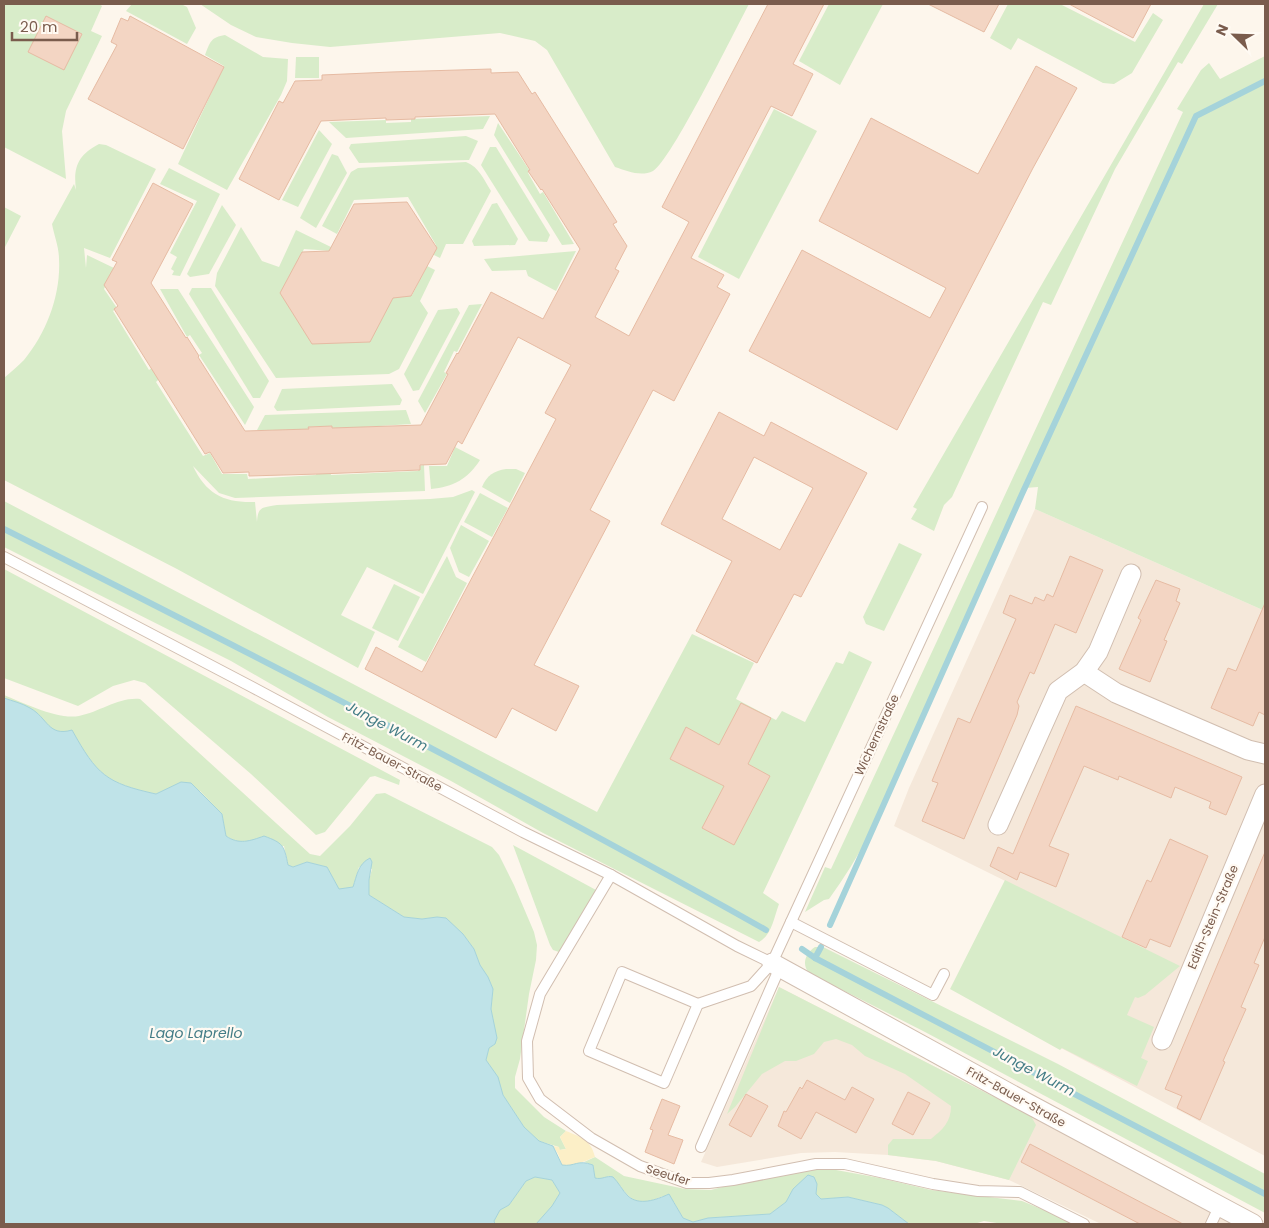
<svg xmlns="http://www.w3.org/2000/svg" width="1269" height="1228" viewBox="0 0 1269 1228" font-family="Poppins,sans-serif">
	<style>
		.residential { fill: #f5e8da }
		.green { fill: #d8ecc9 }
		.sand { fill: #fcefc7 }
		.water { fill: #bfe3e8; stroke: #a5d3da }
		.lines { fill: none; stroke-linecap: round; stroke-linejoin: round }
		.stream { stroke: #a5d3da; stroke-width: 6 }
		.building { fill: #f3d5c3; stroke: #e6bba3; fill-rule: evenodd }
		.service-casing { stroke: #d1beb0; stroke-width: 12 }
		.minor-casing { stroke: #d1beb0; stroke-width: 21 }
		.service { stroke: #fff; stroke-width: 10 }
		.minor { stroke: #fff; stroke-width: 19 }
		.labels { text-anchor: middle; stroke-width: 4.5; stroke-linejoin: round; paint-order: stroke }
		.street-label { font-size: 12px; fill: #7a5c4d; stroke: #fffaf3 }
		.water-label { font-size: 14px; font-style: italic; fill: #437c86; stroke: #fffaf3 }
	</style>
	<rect width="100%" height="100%" fill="#fdf6ec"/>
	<!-- residential -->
	<g class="residential">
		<path d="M1035,509L1265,611V1156L1061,1048L1119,937L894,826L909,788Z"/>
		<path d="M779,987L1031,1116L1233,1224H1101L1009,1180L936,1161L888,1155L835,1152L801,1153L717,1167L701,1162Z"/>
	</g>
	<!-- green -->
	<g class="green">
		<path d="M4,4H99L102,6L91,31L102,36L66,111L62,131L66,179L4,147Z"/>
		<path d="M132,4H181L187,7L196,28L187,44L126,11Z"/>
		<path d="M200,4H749C735,30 671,161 653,171C641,177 627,171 615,167L547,50L535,41L500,33L330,47L292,43L256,37L231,25Z"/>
		<path d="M829,4H883L840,85L799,61Z"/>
		<path d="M1008,4H1060L1135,42L1153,13L1163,20L1132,73L1114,84L1103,83L1018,38L1011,50L990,38Z"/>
		<path d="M1204,4H1218L1182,64L1178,62L1115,169L1051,305L1043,302L952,497L944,505L934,531L911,519L917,509L913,507Z"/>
		<path d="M225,35L263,57L288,59L287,81L281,95L227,190L178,164L224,66L205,55C210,42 211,37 225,35Z"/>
		<path d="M1265,56V611L1035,509L1038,487L1025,488C997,549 968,610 942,672C909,749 879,831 829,899L824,900L805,912L825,867L831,869L1183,112L1177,109L1201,70L1209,63L1220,79Z"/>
		<path d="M296,57H319V78H295Z"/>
		<path d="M774,109L817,131L739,279L698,257Z"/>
		<path d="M490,116L483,129L346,138L329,122L386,120V123L411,122V119Z"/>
		<path d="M498,123L530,171L528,173L540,194L543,192L574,244L562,245L494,135Z"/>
		<path d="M319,130L332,144L298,207L282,200Z"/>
		<path d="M466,136L478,141L469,160L359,163L349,148L351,144Z"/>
		<path d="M99,144L106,145L156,169L110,258L84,248L86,268L87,255L114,268L104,289L117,308L113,311L149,370L153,367L160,378L156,382L203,456L210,453L222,474H247L248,479L316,475L317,470L330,469L331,475L418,471V466L424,465L425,491L235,498L219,493L193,466C206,494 224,503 255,502L257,522C258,506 262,508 277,505L430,499L453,497L472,490L475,492L423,594L367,567L341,615L375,632L358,668L177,569L4,480V378C11,372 18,366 24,360C47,332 61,294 59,259C59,247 54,235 52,224L74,184L76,190C73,167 78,155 99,144Z"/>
		<path d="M490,147H496L550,235L547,242L529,241L481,165Z"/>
		<path d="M332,154L338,156L347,173L316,228L300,218Z"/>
		<path d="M466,162C479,167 484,180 491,191L463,244H446L440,258L432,254L436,245L408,197L354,200L337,234L322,226L351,172L358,168Z"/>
		<path d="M169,168L220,194L180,276L172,275L174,271L171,269L177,257L170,253L197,201L160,184Z"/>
		<path d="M497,203L518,239L515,245L474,246L472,241L492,204Z"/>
		<path d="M222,205L236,225L209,274L190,277L187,274Z"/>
		<path d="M4,207L21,216L4,249Z"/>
		<path d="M241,227L262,261L279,267L296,230L333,248L331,251L304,249L283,291L412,295L427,266L435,270L420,301L428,313L399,369L389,374L276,378L215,286L217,273Z"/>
		<path d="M576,251L556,291L528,276L526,270L492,271L484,259Z"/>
		<path d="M192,288H211L269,381L260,398H253L189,294Z"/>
		<path d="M160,289H178L254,407L245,425L199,355L202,353L190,335L187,337Z"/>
		<path d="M482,304L457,352L454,351L444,372L447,374L425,413L418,401L469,305Z"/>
		<path d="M457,308L460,313L419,390L413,391L404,374L438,310Z"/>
		<path d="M392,384L402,400L400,405L277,411L274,407L282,389Z"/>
		<path d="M406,410L411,424L332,429L331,426L309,427V430H257L265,415Z"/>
		<path d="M455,447L480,460C468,479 453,487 431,489L429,466H447Z"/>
		<path d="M506,469H516L525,473L510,503L482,487C487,475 494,471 506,469Z"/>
		<path d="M480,493L508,508L492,537L464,522Z"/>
		<path d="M4,501L597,812L692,634L754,663L736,699L776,720L782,711L805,722L836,662L843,664L849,651L872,662L763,893L779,904C774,917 772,935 759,942L543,833L451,781L328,717L231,661L4,547Z"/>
		<path d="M461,525L489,541L469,577L459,572L450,548Z"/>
		<path d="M899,543L922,554L884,631L866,624L863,617Z"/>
		<path d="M447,556L456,577L467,583L426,662L398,647Z"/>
		<path d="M4,569L400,780L399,785L375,776L370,777L325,832L316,835L251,774L145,683L134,680L113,686L78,706L4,678Z"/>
		<path d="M394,584L420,597L398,641L372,628Z"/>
		<path d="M4,695C24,703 58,720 79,716C100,712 118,697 140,699L310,854L320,856L350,826L376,794L385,793L492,847L499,855L514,885L534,932L537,945L536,960L529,994L520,1059L515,1077V1088L544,1117L566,1131L560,1137L566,1149L559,1150V1147L539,1141L524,1127L503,1095L497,1077L486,1060L489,1048L495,1044L491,1009L493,989L488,977L480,965L474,949L463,934L445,918L437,917L422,919L404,917L369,895V880L372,869L359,867L353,887L339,890L327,867L307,862L293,867L288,865L284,846C266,845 241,846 226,836L222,814L200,791L176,785L156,794C106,783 97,775 72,731L62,733L52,730L15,702L4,698Z"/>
		<path d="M513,845L596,890C587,908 576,942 559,952L553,950L550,945Z"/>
		<path d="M1005,880L1180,966L1145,995L1138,998L1135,997L1127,1015L1154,1027L1141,1058L1148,1061L1137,1086L1062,1048L1060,1050L950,989Z"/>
		<path d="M815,947H823L1058,1064L1265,1174V1213L925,1032L809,973C801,964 806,953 815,947Z"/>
		<path d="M779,987L1031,1116L1036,1125L1009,1180L936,1161L888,1155V1145L893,1139H931C943,1129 951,1122 951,1106L905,1074L865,1056L852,1045L836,1039L824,1042L814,1054L796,1061H785L762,1074L735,1107L727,1114Z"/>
		<path d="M595,1157L624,1176L685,1189L711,1190L775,1173L810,1170H836L880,1178L931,1190L1022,1201L1061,1217L1073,1224H1003L984,1221L974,1224H909L888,1208L882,1205L848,1197L821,1199L816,1194L817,1184L798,1185L793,1189L786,1202L770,1214L708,1218L693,1222L683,1218L674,1202L664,1196C657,1198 648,1203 640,1202C626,1200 621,1182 609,1176L601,1180L595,1178L593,1165L584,1162Z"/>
		<path d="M535,1177L552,1180L560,1193L552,1206L536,1224H495L494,1221L500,1210L509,1205L526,1181Z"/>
	</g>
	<!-- sand -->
	<path class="sand" d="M566,1131C581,1137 591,1140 595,1157C585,1161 572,1167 562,1165L558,1154L553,1146L559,1147L560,1150L566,1149L560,1137Z"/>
	<!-- water -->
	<path class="water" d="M4,698C12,701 22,703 30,708C48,718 48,737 72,730C97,775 106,783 156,794L181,782L191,783L222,814L226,836C239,845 250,841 264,836C283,843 284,845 288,865L293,867L307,862L327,867L339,889L353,887C357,875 358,864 370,858L372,862L369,880V895L404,917L422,919L437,917L446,918L463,934L474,949L480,965L488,977L493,989L491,1009L497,1038L495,1044L489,1048L486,1060L498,1077L503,1095L524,1127L539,1141L553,1146L562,1165C575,1167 577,1159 593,1165L595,1178C602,1180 607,1175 613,1177C619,1183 622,1190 628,1196C639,1206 656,1200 669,1194L683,1218L693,1222L708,1218L770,1214L786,1202L793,1189L808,1175L814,1177L817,1184L816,1194L821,1199L848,1197L882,1205L888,1208L909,1224H536L552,1206L560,1193L552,1180L535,1177L526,1181L509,1205L500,1210L494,1221L495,1224H4Z"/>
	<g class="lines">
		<!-- stream -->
		<g class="stream">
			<path d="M4,529C260,658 515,789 766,930"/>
			<path d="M830,925L1022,494L1196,116L1265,81"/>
			<path d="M802,949L815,958L1265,1194"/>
			<path d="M815,958L821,947"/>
		</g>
	</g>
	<!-- building -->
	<g class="building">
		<path d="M768,4H824L793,64L813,74L792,116L771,106L691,258L724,275L717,287L730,294L674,401L653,390L590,510L610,521L534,665L579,686L556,731L512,708L496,738L365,669L376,647L422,672L556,419L545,413L571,365L518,337L462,444L458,441L446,464L420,465V470L319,474L249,476V472L223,473L210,452L205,454L114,309L118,306L104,285L117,262L112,260L153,183L193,204L151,283L186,338L187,337L199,356L198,357L245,431L309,429L308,427L332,426V428L421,425L448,374L446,373L457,353L458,354L491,292L543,319L580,249L542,189L541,190L528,171L530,170L495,114L415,117V119L386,120V118L321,121L279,200L239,179L279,101L283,103L295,81L322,80V75L391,72L491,69V73L518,72L532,94L535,92L617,222L613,224L627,246L615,269L619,271L595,317L629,336L689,222L662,207Z"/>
		<path d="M928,4H999L984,32Z"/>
		<path d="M1069,4H1151L1133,38Z"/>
		<path d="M46,16L82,34L64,70L28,52Z"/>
		<path d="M130,16L224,67L183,149L88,99L117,45L111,42L121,18L128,21Z"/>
		<path d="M1036,66L1077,88L1033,168L897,430L749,351L802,250L930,318L946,288L819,221L871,118L978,174Z"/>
		<path d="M407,202L437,248L411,296L393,298L370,342L312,344L280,293L302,252L329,251L354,204Z"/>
		<path d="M719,412L764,436L771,422L867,473L801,597L794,594L757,663L696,631L732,561L661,524ZM754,457L813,488L780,550L722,519Z"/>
		<path d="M1070,556L1103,570L1076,633L1055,624L1034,674L1030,672L1017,702L1019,706L1017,715L964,839L922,821L938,783L932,781L958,718L970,723L1016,619L1003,613L1010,595L1032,604L1035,597L1044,601L1047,594L1053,597Z"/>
		<path d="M1156,580L1180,589L1176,601L1180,603L1164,640L1167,641L1150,682L1119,669L1141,620L1138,618Z"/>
		<path d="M1265,603V715L1259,712L1253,726L1211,708L1228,668L1236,671Z"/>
		<path d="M741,703L771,718L748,764L770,776L734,845L702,828L724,786L670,759L686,727L719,745Z"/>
		<path d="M1076,706L1242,777L1226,815L1209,808L1211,802L1175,787L1171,798L1119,776L1118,780L1084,766L1049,846L1069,854L1056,887L1020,872L1017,880L990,866L998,847L1013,854Z"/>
		<path d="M1170,839L1208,856L1170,947L1150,939L1146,948L1122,937L1147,880L1151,882Z"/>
		<path d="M1265,852V937L1254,963L1259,965L1241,1007L1246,1009L1223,1061L1225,1062L1200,1120L1177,1108L1182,1096L1165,1089Z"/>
		<path d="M807,1080L845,1100L852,1087L874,1099L856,1133L816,1112L801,1139L778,1126L784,1111L786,1112L800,1087L802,1089Z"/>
		<path d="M908,1092L930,1103L913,1135L892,1124Z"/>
		<path d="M746,1094L768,1106L751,1137L729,1125Z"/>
		<path d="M662,1099L680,1106L668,1135L683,1140L674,1164L645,1152L653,1130L650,1129Z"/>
		<path d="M1030,1144L1144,1204L1183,1224H1140L1021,1162Z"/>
	</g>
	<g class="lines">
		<!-- service casing -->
		<g class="service-casing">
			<g id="service">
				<path d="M4,557L252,687L523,832L611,875L737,946L772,963"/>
				<path d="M611,875L540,994L527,1041L528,1078L540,1099L591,1138L640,1166L687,1183H709L733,1180L816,1164H845L933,1184L978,1191L1020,1192L1084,1224"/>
				<path d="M791,922L933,995L944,974"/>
				<path d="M622,972L698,1004L664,1083L589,1051Z"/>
				<path d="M698,1004L751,986L772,963L982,507"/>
				<path d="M701,1147L780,967"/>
				<path d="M1211,1224L1219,1207"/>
			</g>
		</g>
		<!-- minor casing -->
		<g class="minor-casing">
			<g id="minor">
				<path d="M1084,672L1116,693L1248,750L1265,754"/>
				<path d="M998,825L1058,691L1084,672L1098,652L1131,574"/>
				<path d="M772,963L1025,1102L1253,1224"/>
				<path d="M1162,1040L1265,794"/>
			</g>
		</g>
		<!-- service -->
		<use href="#service" class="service"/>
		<!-- minor -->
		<use href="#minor" class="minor"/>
	</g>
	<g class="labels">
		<!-- street labels -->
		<g class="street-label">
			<text transform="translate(877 735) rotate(-65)" y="4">Wichernstraße</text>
			<text transform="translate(392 762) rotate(28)" y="4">Fritz-Bauer-Straße</text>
			<text transform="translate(1213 917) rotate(-67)" y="4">Edith-Stein-Straße</text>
			<text transform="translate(1016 1097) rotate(29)" y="4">Fritz-Bauer-Straße</text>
			<text transform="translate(668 1175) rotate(17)" y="4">Seeufer</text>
		</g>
		<!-- water labels -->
		<g class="water-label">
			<text transform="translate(387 726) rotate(28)" y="5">Junge Wurm</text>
			<text x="196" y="1038">Lago Laprello</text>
			<text transform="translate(1034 1071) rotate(28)" y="5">Junge Wurm</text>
		</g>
	</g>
	<!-- border -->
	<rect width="1269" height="1228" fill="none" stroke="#7a5c4d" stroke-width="10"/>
	<!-- north arrow -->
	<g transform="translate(1234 35) rotate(293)" stroke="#fffaf3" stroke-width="4" paint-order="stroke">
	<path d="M0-4L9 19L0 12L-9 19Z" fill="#7a5c4d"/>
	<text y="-8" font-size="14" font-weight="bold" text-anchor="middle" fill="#7a5c4d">N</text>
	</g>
	<!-- scale -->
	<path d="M12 32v8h65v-8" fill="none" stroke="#7a5c4d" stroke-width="2.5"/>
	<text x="20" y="32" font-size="15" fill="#7a5c4d" stroke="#fffaf3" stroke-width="4" paint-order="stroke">20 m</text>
</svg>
